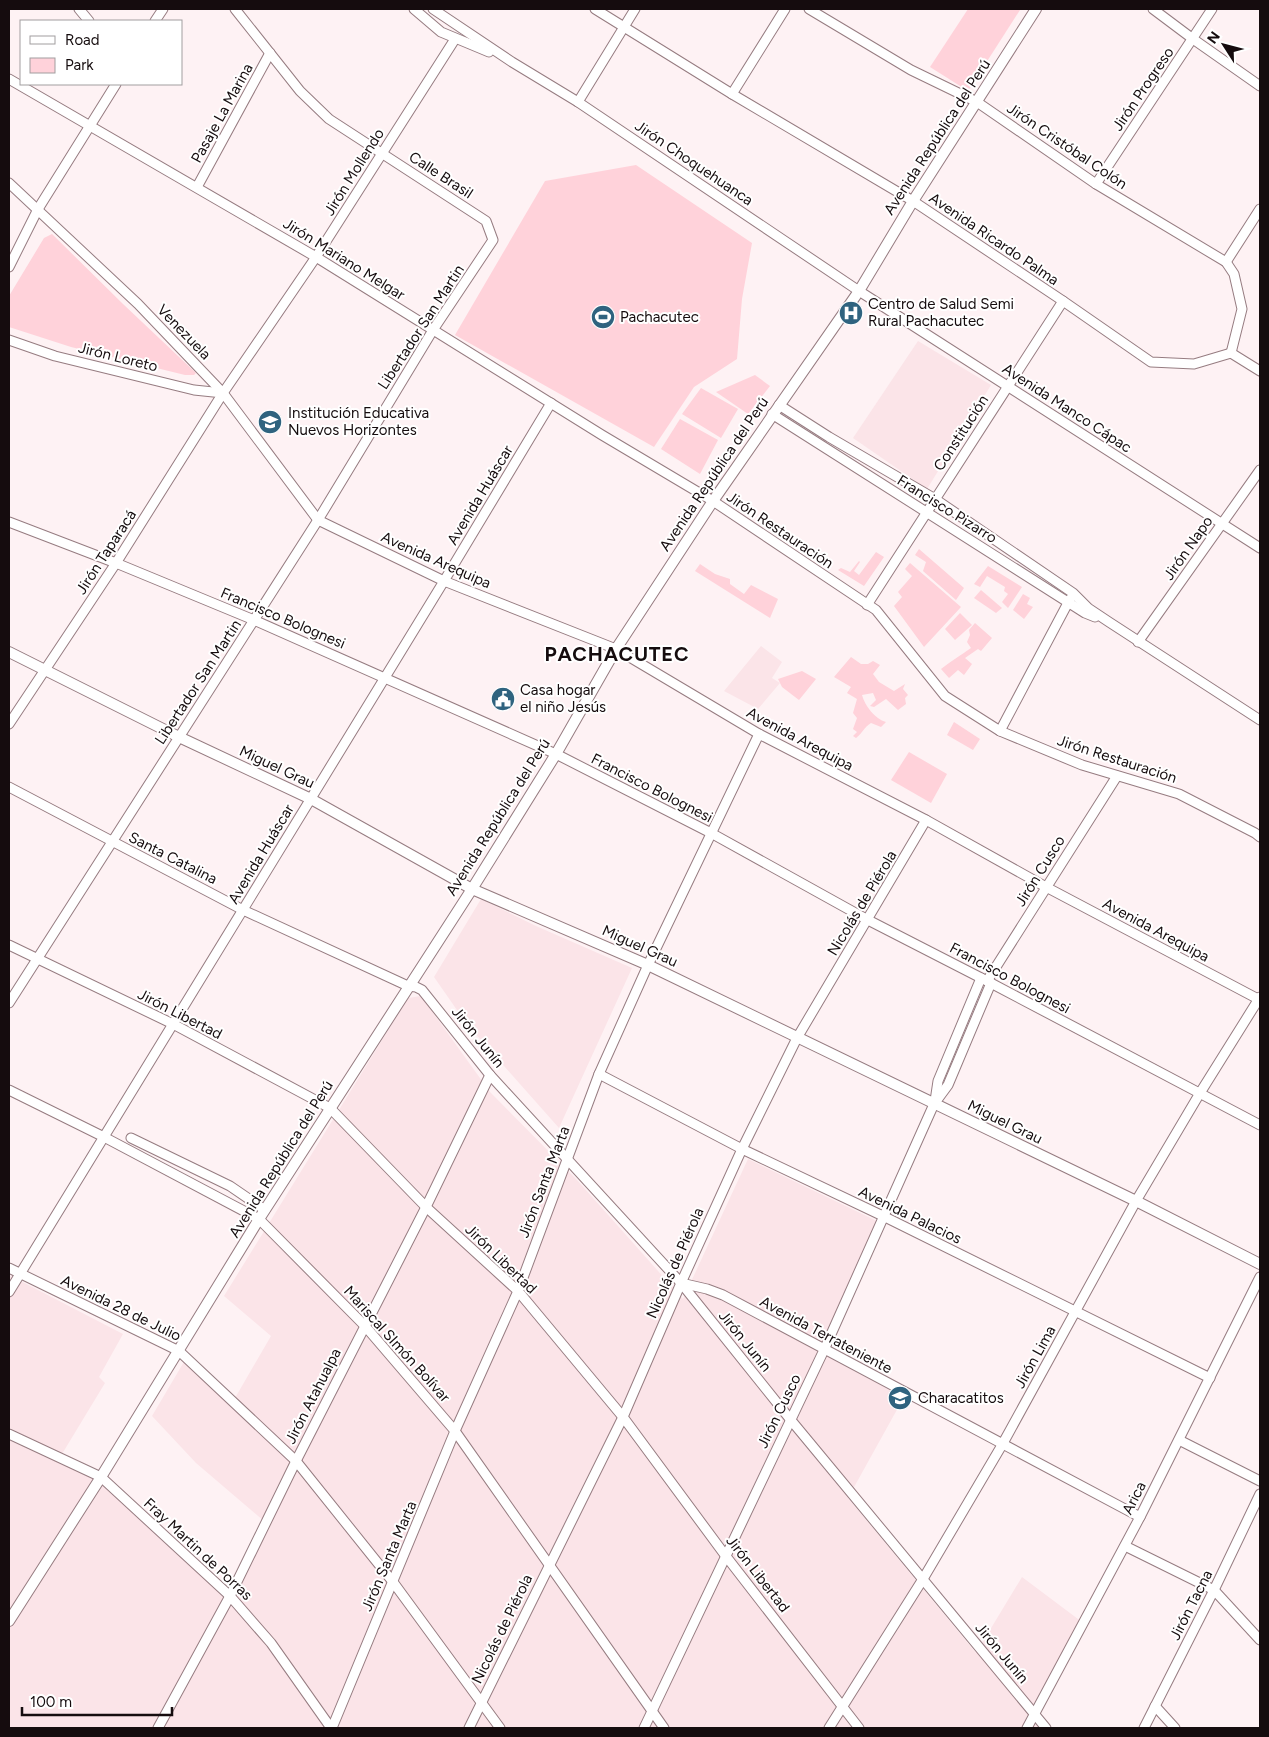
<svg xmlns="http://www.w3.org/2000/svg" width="1269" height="1737" viewBox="0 0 1269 1737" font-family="Figtree,sans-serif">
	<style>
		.built { fill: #fbe4e8 }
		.green { fill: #ffd2da }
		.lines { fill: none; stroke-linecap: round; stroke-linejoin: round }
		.minor-casing { stroke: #967c81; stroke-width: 11 }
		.tertiary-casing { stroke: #967c81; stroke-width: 12 }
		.minor { stroke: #fff; stroke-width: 9 }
		.tertiary { stroke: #fff; stroke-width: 10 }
		.labels { text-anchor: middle; stroke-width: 4; stroke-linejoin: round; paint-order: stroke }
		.street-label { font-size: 15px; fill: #150c0e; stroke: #fff }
		.poi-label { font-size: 15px; fill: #150c0e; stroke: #fff; text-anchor: start }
		.district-label { font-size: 20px; font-weight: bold; letter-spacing: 1px; fill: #150c0e; stroke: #fff }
	</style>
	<rect width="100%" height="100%" fill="#fef2f4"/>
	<!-- built -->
	<g class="built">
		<path d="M918,341L991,385L927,489L853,438Z"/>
		<path d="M761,646L782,662L772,678L780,683L758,709L724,691Z"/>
		<path d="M481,899L536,926L632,968L559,1128L466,1023L434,977Z"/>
		<path d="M421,996L490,1092L577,1180L683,1299L748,1159L879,1222L827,1355L904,1397L848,1498L976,1653L1022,1577L1082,1622L1030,1716L1040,1728H9V1275L123,1334L99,1377L105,1383L62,1454L105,1485L228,1591L264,1521L196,1463L152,1416L188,1355L235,1398L271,1336L224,1296L408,998Z"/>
	</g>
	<!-- green -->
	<g class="green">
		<path d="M968,9L1020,10L968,91L930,67Z"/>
		<path d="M636,165L752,243L742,299L737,359L694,387L654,447L455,335L545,181Z"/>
		<path d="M52,234L123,304L196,373L194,375H185L71,347L9,327V296L44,238Z"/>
		<path d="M755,375L770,386L748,414L716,392Z"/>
		<path d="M701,388L738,409L721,438L682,414Z"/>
		<path d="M680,419L718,440L700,474L661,449Z"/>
		<path d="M919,549L964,588L956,600L923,571L926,562L915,555Z"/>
		<path d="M876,552L884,557L864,586L838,570L841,568L850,572L859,561L860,562L854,571L859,575Z"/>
		<path d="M910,563L961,607L924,647L894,606L902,597L898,592L912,576L905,569Z"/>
		<path d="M700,564L715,574L730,579V584L744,594L751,585L778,599L770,618L695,571Z"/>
		<path d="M988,566L1022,587L1008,608L1002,602L1008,594L1004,591L1005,587L987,576L980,587L974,584Z"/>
		<path d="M981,590L1002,608L996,613L974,598Z"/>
		<path d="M1023,594L1030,598L1027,604L1033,607L1024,619L1013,610Z"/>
		<path d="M960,613L972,625L955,640L945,629Z"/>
		<path d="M975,623L992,638L981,651L978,649L965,658L972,664L964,675L958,670L949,678L941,669C951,661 960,656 971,648L967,642L970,635L969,630Z"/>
		<path d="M851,657L861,664H868L873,661L880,665L873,674L879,682L894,691L905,684L903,689L908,695L905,698L906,704L898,710L886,699L874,707L870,706L876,700L873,693L862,695C865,706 875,719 886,722L881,727L871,723C864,727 862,734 856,738L853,736L857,732L853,729L857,718L853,713L857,699L847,693L851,687L834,677Z"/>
		<path d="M802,671L816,679L799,700L782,687L778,679Z"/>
		<path d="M954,722L980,739L973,750L947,735Z"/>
		<path d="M909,752L947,774L931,803L891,780Z"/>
	</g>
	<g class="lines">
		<!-- minor casing -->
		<g class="minor-casing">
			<g id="minor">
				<path d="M79,9L89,21"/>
				<path d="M414,9L441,32L489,52"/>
				<path d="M433,9L512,62L578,102L859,291L1260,548"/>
				<path d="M595,9L732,94L913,201L1063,301L1151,362L1194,364L1231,353"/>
				<path d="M809,9L911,70L977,102L1096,184L1226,262L1234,274L1242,309L1231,353"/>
				<path d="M1153,9L1193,39L1260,86"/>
				<path d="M155,21L163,9"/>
				<path d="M9,79L316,257L602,435L713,501L876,610L945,696L1000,731L1082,765L1179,794L1255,833L1260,837"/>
				<path d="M732,94L785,9"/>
				<path d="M578,102L635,9"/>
				<path d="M9,183L138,304L223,393L318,520L444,581L616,649L759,734L926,820L1046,887L1260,1000"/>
				<path d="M1096,184L1212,9"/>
				<path d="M197,187L270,53"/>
				<path d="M1226,262L1260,209"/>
				<path d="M9,267L38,209L116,84"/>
				<path d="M9,340L55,356L194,390L223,393"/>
				<path d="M1231,353L1260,371"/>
				<path d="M779,405L829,437L935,499L1073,593L1088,608L1109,622L1260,720"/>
				<path d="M772,414L1085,613L1095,617"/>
				<path d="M9,522L116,563L254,620L556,754L711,833L868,920L987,981L1260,1125"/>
				<path d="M867,605L1063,301"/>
				<path d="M1138,642L1260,470"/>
				<path d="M9,724L116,563L223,393L316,257L455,39"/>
				<path d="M1000,731L1070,599"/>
				<path d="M9,787L243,910L408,986L416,987L422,990L490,1075L681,1283L790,1419L1046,1728"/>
				<path d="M9,945L173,1024L330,1108L426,1207L518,1291L623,1417L725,1555L859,1728"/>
				<path d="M987,981L1117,776"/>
				<path d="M9,1003L318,520L433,330L493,240L486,221L329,119L300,91L235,9"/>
				<path d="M599,1074L742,1149L885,1217L1210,1378"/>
				<path d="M9,1090L104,1137L259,1219L365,1326L455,1431L664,1728"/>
				<path d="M935,1101L938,1081L981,978"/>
				<path d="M131,1138L230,1186L265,1210"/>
				<path d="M9,1268L179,1351L296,1461L393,1582L500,1728"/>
				<path d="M681,1283L707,1289L723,1295L1140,1517"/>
				<path d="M9,1292L444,581L551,403"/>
				<path d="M9,1434L101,1477L230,1596L271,1643L331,1728"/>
				<path d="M1179,1440L1260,1481"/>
				<path d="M1125,1546L1214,1590L1260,1640"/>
				<path d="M1155,1706L1175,1728"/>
				<path d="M158,1728L230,1596L296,1461L426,1207L490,1075"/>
				<path d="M332,1728L455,1431L518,1291L599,1074L648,965L759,734"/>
				<path d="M469,1728L623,1417L681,1283L742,1149L797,1038L926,820"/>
				<path d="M644,1728L824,1350L934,1104L948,1085L991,983"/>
				<path d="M829,1728L923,1579L1002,1445L1136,1201L1200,1093L1260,997"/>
				<path d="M1027,1728L1140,1517L1260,1277"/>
				<path d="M1144,1728L1214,1590L1260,1494"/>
			</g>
		</g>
		<!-- tertiary casing -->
		<g class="tertiary-casing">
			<g id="tertiary">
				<path d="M9,652L179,737L311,799L472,889L648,965L1136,1201L1260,1264"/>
				<path d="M9,1621L101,1477L259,1219L472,889L556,754L616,649L713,501L859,291L913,201L1036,9"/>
			</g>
		</g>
		<!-- minor -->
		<use href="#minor" class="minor"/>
		<!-- tertiary -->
		<use href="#tertiary" class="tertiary"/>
	</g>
	<!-- icons -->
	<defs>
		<g id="hospital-disc" transform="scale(1.25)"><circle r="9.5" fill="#2f637f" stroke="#fff"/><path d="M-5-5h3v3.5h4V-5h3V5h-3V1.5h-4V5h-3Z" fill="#fff"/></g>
		<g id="stadium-disc" transform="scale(1.25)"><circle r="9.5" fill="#2f637f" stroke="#fff"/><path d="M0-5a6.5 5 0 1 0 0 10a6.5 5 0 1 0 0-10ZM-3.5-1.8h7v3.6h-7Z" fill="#fff"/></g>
		<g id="school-disc" transform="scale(1.25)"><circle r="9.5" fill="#2f637f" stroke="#fff"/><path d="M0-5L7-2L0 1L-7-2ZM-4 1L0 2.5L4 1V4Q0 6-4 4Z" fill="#fff"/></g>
		<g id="civic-disc" transform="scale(1.25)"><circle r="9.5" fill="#2f637f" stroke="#fff"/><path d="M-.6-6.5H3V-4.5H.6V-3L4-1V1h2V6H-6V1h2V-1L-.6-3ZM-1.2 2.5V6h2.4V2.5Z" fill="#fff"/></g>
		<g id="university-disc" transform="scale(1.25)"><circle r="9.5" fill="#2f637f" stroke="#fff"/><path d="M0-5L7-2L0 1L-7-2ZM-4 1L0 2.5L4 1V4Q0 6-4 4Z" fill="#fff"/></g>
	</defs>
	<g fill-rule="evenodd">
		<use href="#hospital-disc" x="851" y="313"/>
		<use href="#stadium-disc" x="603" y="317"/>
		<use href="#school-disc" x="270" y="422"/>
		<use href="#civic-disc" x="503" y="699"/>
		<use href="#university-disc" x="900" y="1398"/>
	</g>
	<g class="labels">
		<!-- street labels -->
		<g class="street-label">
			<text transform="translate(1143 89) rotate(-56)" y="5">Jirón Progreso</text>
			<text transform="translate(222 113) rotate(-61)" y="5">Pasaje La Marina</text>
			<text transform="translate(937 137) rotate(-57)" y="5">Avenida República del Perú</text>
			<text transform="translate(1067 146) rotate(34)" y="5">Jirón Cristóbal Colón</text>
			<text transform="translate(694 163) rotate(34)" y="5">Jirón Choquehuanca</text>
			<text transform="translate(354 172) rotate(-58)" y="5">Jirón Mollendo</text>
			<text transform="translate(441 175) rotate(33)" y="5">Calle Brasil</text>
			<text transform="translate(994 239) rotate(34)" y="5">Avenida Ricardo Palma</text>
			<text transform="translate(344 259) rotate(32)" y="5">Jirón Mariano Melgar</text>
			<text transform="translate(421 327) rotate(-57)" y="5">Libertador San Martin</text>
			<text transform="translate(184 332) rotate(46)" y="5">Venezuela</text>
			<text transform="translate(118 357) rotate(14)" y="5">Jirón Loreto</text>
			<text transform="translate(1067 408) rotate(33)" y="5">Avenida Manco Cápac</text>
			<text transform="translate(961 433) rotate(-57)" y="5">Constitución</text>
			<text transform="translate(714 474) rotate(-56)" y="5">Avenida República del Perú</text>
			<text transform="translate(480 495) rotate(-59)" y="5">Avenida Huáscar</text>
			<text transform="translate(947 509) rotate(32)" y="5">Francisco Pizarro</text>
			<text transform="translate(780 530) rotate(34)" y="5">Jirón Restauración</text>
			<text transform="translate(1188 548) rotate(-55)" y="5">Jirón Napo</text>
			<text transform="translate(106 552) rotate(-57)" y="5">Jirón Taparacá</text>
			<text transform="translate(436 560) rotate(24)" y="5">Avenida Arequipa</text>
			<text transform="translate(283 618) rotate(23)" y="5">Francisco Bolognesi</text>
			<text transform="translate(198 682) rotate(-57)" y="5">Libertador San Martin</text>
			<text transform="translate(800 739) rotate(28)" y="5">Avenida Arequipa</text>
			<text transform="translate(1117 759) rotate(18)" y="5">Jirón Restauración</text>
			<text transform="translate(277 767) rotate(25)" y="5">Miguel Grau</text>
			<text transform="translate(652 788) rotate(27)" y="5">Francisco Bolognesi</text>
			<text transform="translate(498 817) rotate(-58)" y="5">Avenida República del Perú</text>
			<text transform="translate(261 854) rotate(-59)" y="5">Avenida Huáscar</text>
			<text transform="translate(173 858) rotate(27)" y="5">Santa Catalina</text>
			<text transform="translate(1040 871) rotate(-58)" y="5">Jirón Cusco</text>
			<text transform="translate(862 903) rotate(-59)" y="5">Nicolás de Piérola</text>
			<text transform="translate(1156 930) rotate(28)" y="5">Avenida Arequipa</text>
			<text transform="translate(640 946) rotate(24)" y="5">Miguel Grau</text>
			<text transform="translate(1010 978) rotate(28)" y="5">Francisco Bolognesi</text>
			<text transform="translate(180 1014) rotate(27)" y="5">Jirón Libertad</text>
			<text transform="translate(478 1037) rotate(51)" y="5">Jirón Junín</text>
			<text transform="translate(1005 1122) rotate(26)" y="5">Miguel Grau</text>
			<text transform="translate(281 1159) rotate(-58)" y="5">Avenida República del Perú</text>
			<text transform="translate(544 1182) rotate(-69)" y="5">Jirón Santa Marta</text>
			<text transform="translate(910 1215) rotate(26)" y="5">Avenida Palacios</text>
			<text transform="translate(501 1259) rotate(44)" y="5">Jirón Libertad</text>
			<text transform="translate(675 1263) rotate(-66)" y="5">Nicolás de Piérola</text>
			<text transform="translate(121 1308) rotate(26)" y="5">Avenida 28 de Julio</text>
			<text transform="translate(826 1335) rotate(28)" y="5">Avenida Terrateniente</text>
			<text transform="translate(745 1341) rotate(51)" y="5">Jirón Junín</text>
			<text transform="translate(397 1344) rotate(48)" y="5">Mariscal SImón Bolívar</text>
			<text transform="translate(1035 1357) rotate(-61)" y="5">Jirón Lima</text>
			<text transform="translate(313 1396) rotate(-63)" y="5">Jirón Atahualpa</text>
			<text transform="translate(779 1411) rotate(-64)" y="5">Jirón Cusco</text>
			<text transform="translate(1134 1498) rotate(-63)" y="5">Arica</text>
			<text transform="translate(198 1549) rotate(43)" y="5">Fray Martin de Porras</text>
			<text transform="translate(389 1556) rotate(-67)" y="5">Jirón Santa Marta</text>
			<text transform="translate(758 1574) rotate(52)" y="5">Jirón Libertad</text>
			<text transform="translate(1191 1605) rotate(-63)" y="5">Jirón Tacna</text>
			<text transform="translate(502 1629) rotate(-64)" y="5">Nicolás de Piérola</text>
			<text transform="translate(1002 1653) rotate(50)" y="5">Jirón Junín</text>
		</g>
		<!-- poi labels -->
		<g class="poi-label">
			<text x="868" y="309">Centro de Salud Semi<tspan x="868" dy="17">Rural Pachacutec</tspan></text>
			<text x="620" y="322">Pachacutec</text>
			<text x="288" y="418">Institución Educativa<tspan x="288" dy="17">Nuevos Horizontes</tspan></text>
			<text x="520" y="695">Casa hogar<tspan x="520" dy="17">el niño Jesús</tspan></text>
			<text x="918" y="1403">Characatitos</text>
		</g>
		<!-- district labels -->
		<g class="district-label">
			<text x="617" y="661">PACHACUTEC</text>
		</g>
	</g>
	<!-- border -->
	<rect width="1269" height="1737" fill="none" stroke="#150c0e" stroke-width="20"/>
	<!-- legend -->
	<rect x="20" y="20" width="162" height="65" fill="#ffffff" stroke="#a19e9f"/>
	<rect x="30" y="36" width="25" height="8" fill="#ffffff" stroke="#a19e9f"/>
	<text x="65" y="45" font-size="15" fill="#150c0e">Road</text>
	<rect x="30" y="58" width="25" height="15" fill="#ffd2da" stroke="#a19e9f"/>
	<text x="65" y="70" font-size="15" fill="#150c0e">Park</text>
	<!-- north arrow -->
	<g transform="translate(1224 45) rotate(306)" stroke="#ffffff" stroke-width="4" paint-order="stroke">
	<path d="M0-4L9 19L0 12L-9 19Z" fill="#150c0e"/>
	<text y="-8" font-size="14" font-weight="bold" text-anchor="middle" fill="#150c0e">N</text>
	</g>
	<!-- scale -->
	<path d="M22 1707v8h150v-8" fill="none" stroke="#150c0e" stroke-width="2.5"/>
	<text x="30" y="1707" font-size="15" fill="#150c0e" stroke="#ffffff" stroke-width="4" paint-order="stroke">100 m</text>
</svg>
